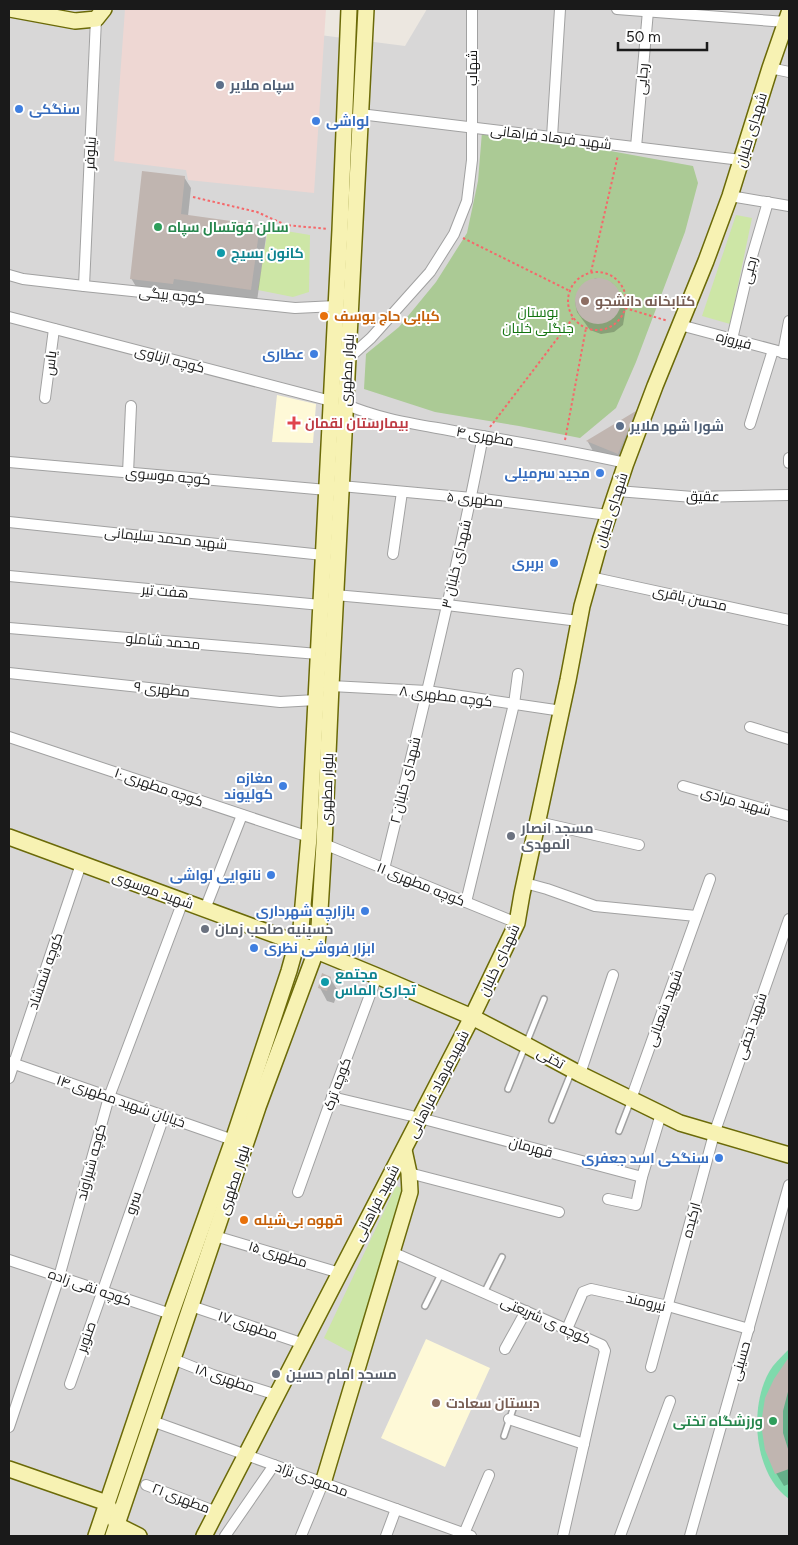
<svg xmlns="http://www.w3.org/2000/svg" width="798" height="1545" viewBox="0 0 798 1545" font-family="Figtree,Cairo,sans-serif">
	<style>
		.residential { fill: #d8d7d7 }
		.education { fill: #fef9d7 }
		.military { fill: #eed7d3 }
		.grass { fill: #cde6a6 }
		.forest { fill: #abca95 }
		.pitch { fill: #7fdaac }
		.shadow { fill: #0003 }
		.building { fill: #c0b5b0 }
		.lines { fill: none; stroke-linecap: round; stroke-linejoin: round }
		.lane-casing { stroke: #a1a1a1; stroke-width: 8 }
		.street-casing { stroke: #a1a1a1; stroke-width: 12 }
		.secondary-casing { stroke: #6b6a08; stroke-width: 18 }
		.path { stroke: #f5686a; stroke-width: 2; stroke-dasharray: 2.5 2.5; stroke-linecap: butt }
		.lane { stroke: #fff; stroke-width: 5 }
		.street { stroke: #fff; stroke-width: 10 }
		.secondary { stroke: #f7f2b3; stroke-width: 15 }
		.service-dot { fill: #5c6f8a; stroke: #fff; stroke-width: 2 }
		.shop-dot { fill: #3f7fe0; stroke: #fff; stroke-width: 2 }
		.leisure-dot { fill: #2e9e5b; stroke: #fff; stroke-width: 2 }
		.culture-dot { fill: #0f9aa8; stroke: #fff; stroke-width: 2 }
		.education-dot { fill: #8d6e63; stroke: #fff; stroke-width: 2 }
		.food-dot { fill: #e8710a; stroke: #fff; stroke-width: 2 }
		.health-dot { fill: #e0444e; stroke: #fff; stroke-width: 2 }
		.worship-dot { fill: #6b7280; stroke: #fff; stroke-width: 2 }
		.labels { text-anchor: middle; stroke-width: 4; stroke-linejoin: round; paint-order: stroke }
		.street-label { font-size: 14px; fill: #1a1a1a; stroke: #fff }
		.service-label { font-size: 14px; font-weight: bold; fill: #4e5e75; stroke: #fff; text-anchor: start }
		.shop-label { font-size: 14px; font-weight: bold; fill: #366cbe; stroke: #fff; text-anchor: end }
		.leisure-label { font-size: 14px; font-weight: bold; fill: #27864d; stroke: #fff; text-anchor: start }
		.culture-label { font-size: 14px; font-weight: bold; fill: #0d838f; stroke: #fff; text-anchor: start }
		.education-label { font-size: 14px; font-weight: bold; fill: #785e54; stroke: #fff; text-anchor: start }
		.park-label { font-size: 14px; fill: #11730e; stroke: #fff }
		.food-label { font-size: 14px; font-weight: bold; fill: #c56008; stroke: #fff; text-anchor: start }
		.health-label { font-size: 14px; font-weight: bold; fill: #be3a42; stroke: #fff; text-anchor: start }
		.worship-label { font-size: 14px; font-weight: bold; fill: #5b616d; stroke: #fff; text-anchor: start }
	</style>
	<rect width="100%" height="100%" fill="#ece7e0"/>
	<!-- residential -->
	<path class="residential" d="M9,9H117L405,46L427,9H789V1536H9Z"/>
	<!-- education -->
	<g class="education">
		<path d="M277,395L316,404L313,443L272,442Z"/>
		<path d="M426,1339L490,1368L445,1467L381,1438Z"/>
	</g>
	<!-- military -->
	<path class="military" d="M125,9H326L314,193L188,180L186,170L114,161Z"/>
	<!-- grass -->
	<g class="grass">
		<path d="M736,215L752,218L730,324L702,316Z"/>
		<path d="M268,228L310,235L309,292L293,297L258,290Z"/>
		<path d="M396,1186L406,1189L356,1355L324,1338Z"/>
	</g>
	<!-- forest -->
	<path class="forest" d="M482,132L561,142L693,166L698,183L685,232L636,362L616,408L580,438L519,426L435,412L364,389L366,354L399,327L436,282L467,233L478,181Z"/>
	<!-- pitch -->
	<path class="pitch" d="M789,1349V1499C752,1473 748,1400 773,1366C778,1360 784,1354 789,1349Z"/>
	<!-- shadow -->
	<g class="shadow">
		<path d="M184,177L191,188L188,216L259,226L266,237L257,301L180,290L179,295L138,290L131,278Z"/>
		<path d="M596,278L612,283L616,288L626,307L623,325L614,332L601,334L590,330L577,312L575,302L577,294L581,287L587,282Z"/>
		<path d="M635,412L641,421L624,463L593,451L588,442Z"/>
		<path d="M330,978L338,991L334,1003L327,1001L320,988Z"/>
		<path d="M789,1361V1484L784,1486L776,1473L775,1379Z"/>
	</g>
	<!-- building -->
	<g class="building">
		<path d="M142,171L185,176L181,214L260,225L251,290L174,279L173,284L130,279Z"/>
		<circle cx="598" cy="301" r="23"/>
		<path d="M636,411L618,454L586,441Z"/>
		<path d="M322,973L331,977L327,991L318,988Z"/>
		<path d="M789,1357V1388L783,1411V1433L789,1452V1469L775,1474L765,1450L761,1424L765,1398L774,1379Z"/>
	</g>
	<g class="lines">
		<!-- lane casing -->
		<g class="lane-casing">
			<g id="lane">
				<path d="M508,1089L544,999"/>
				<path d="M552,1120L571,1073"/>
				<path d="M619,1131L631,1100"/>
				<path d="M484,1293L502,1257"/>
				<path d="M425,1306L441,1274"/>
				<path d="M504,1436L514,1406"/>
			</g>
		</g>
		<!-- street casing -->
		<g class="street-casing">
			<g id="street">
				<path d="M617,9L786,22"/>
				<path d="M770,68L789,72"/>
				<path d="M360,114L741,160"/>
				<path d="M552,137L560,9"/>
				<path d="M636,147L648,11"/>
				<path d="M730,196L789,206"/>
				<path d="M9,275L23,279L84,286L295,308L336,306"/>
				<path d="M84,286L96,19"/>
				<path d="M9,317L331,401"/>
				<path d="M680,325L789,354"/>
				<path d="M732,339L750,263L768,202"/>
				<path d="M783,353L789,321"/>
				<path d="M349,361L351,356L371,338L430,272L454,234L467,201L472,160V9"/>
				<path d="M45,398L54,329"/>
				<path d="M345,404C383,421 424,425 464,433C518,442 572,451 626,463"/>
				<path d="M750,424L773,350"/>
				<path d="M789,458V463"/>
				<path d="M9,462L327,490"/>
				<path d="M128,473L131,406"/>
				<path d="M341,486L483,499L608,515"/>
				<path d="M617,491L693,497L789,495"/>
				<path d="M9,522L323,555"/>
				<path d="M393,554L402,492"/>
				<path d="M9,576L321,605"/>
				<path d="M590,577L789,620"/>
				<path d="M335,595L447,605L579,621"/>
				<path d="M9,628L318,654"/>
				<path d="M9,673L280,702L316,700"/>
				<path d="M331,686L427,691L562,711"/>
				<path d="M750,727L789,739"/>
				<path d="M9,737L309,837"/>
				<path d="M683,786L789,816"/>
				<path d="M538,822L639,845"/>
				<path d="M324,844L517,923"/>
				<path d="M384,869C419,725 455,581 483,436"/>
				<path d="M525,883L547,889L595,906L696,916"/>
				<path d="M466,902L514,704L518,674"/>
				<path d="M205,909L242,815"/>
				<path d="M9,1062L233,1140"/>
				<path d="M580,1074L613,975"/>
				<path d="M9,1078L81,864"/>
				<path d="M332,1097L420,1118L642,1177L661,1114"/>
				<path d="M631,1099L710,879"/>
				<path d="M409,1173L559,1212"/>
				<path d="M298,1192L332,1097L377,976"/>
				<path d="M608,1199L636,1205L642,1177"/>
				<path d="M215,1236L340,1273"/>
				<path d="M392,1252L602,1345L605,1351L563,1536"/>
				<path d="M9,1260L171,1314"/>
				<path d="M191,1306L304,1344"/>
				<path d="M567,1329L583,1292L591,1289L668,1306L749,1329"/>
				<path d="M505,1349L526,1311"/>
				<path d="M173,1359L213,1375L277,1395"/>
				<path d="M651,1367L714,1134L789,919"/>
				<path d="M70,1384L164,1116"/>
				<path d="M509,1419L584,1444"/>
				<path d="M152,1421L471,1536"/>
				<path d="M9,1427L59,1277L109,1097L183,901"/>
				<path d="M146,1485L217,1512"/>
				<path d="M225,1536L274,1465"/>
				<path d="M301,1536L323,1483"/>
				<path d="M386,1536L396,1509"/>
				<path d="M463,1536L489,1475"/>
				<path d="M620,1536L670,1401"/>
				<path d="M690,1536L789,1185"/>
			</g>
		</g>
		<!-- secondary casing -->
		<g class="secondary-casing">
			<g id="secondary">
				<path d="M10,9L75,21L96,19L104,9"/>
				<path d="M9,837L297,943L377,976L472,1017L526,1045L580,1074L680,1123L789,1155"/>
				<path d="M9,1469L107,1503L117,1525L139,1536"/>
				<path d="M323,1483L410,1192L409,1173L404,1150"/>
				<path d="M96,1536L171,1314L233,1140L289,971L301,928L309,837L340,230L349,9"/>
				<path d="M113,1536L258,1107L316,951L319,927L324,844L331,686L366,9"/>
				<path d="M204,1536L472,1017L517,923L522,894L568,680L582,606L601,538L626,463L655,386L706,261L730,196L770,68L789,13"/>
			</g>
		</g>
		<!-- path -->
		<g class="path">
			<path d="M193,197L257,212L286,225L328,229"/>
			<path d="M463,238L570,291"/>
			<path d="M591,272L618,155"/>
			<circle cx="597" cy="301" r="29"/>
			<path d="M625,308L668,321"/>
			<path d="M490,427L573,318"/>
			<path d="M565,440L586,328"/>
		</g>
		<!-- lane -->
		<use href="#lane" class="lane"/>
		<!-- street -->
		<use href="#street" class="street"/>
		<!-- secondary -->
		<use href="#secondary" class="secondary"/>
	</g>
	<!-- markers -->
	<g class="service-dot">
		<circle cx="220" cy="85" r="5"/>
		<circle cx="620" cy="426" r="5"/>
	</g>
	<g class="shop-dot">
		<circle cx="19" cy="109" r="5"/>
		<circle cx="316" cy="121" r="5"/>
		<circle cx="314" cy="354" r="5"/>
		<circle cx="600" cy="473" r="5"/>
		<circle cx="554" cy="563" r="5"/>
		<circle cx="283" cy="786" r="5"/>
		<circle cx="271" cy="875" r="5"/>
		<circle cx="365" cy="911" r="5"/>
		<circle cx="254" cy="948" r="5"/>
		<circle cx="719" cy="1158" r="5"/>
	</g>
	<g class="leisure-dot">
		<circle cx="158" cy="227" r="5"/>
		<circle cx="773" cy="1421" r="5"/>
	</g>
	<g class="culture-dot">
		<circle cx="221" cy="253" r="5"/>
		<circle cx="325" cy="982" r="5"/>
	</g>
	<g class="education-dot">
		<circle cx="585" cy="301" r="5"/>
		<circle cx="436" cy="1403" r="5"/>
	</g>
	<g class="food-dot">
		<circle cx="324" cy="316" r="5"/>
		<circle cx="244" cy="1220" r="5"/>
	</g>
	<path class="health-dot" d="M291.5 415.5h5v5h5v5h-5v5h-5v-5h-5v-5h5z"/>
	<g class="worship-dot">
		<circle cx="511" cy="836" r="5"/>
		<circle cx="205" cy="929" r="5"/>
		<circle cx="276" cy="1374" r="5"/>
	</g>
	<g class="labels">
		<!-- street labels -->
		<g class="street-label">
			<text transform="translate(472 68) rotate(-90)" y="5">شهاب</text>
			<text transform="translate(642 79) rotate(-85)" y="5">رجایی</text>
			<text transform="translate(751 130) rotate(-73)" y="5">شهدای خلبان</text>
			<text transform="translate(551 137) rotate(7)" y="5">شهید فرهاد فراهانی</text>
			<text transform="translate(90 153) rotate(-87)" y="5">نیلوفر</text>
			<text transform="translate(749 270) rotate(-76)" y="5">رجبی</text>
			<text transform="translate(172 295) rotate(6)" y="5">کوچه بیگی</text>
			<text transform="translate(734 340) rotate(15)" y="5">فیروزه</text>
			<text transform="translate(170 359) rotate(15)" y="5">کوچه ازناوی</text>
			<text transform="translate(50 363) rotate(-83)" y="5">یاس</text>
			<text transform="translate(347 370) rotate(-87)" y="5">بلوار مطهری</text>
			<text transform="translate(485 436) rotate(10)" y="5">مطهری ۴</text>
			<text transform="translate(168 476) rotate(5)" y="5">کوچه موسوی</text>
			<text transform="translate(703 496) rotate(1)" y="5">عقیق</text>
			<text transform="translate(475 499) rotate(6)" y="5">مطهری ۵</text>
			<text transform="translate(611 510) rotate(-72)" y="5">شهدای خلبان</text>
			<text transform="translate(166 538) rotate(6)" y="5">شهید محمد سلیمانی</text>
			<text transform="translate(456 564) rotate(-77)" y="5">شهدای خلبان ۳</text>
			<text transform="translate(165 591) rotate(5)" y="5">هفت تیر</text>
			<text transform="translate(690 598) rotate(12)" y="5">محسن باقری</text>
			<text transform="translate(163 641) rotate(5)" y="5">محمد شاملو</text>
			<text transform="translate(162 689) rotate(6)" y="5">مطهری ۹</text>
			<text transform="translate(446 696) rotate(7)" y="5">کوچه مطهری ۸</text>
			<text transform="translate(405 780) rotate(-76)" y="5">شهدای خلبان ۲</text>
			<text transform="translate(159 787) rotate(19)" y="5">کوچه مطهری ۱۰</text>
			<text transform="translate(327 789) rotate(-88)" y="5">بلوار مطهری</text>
			<text transform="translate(736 801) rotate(16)" y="5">شهید مرادی</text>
			<text transform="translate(421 884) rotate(22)" y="5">کوچه مطهری ۱۱</text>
			<text transform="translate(153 890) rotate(20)" y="5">شهید موسوی</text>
			<text transform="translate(499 960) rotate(-65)" y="5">شهدای خلبان</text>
			<text transform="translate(45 971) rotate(-71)" y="5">کوچه شمشاد</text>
			<text transform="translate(664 1008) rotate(-70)" y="5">شهید شعبانی</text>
			<text transform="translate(751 1026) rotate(-71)" y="5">شهید نجفی</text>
			<text transform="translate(551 1058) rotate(29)" y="5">تختی</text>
			<text transform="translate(337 1084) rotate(-70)" y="5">کوچه ترک</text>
			<text transform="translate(438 1084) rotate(-63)" y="5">شهیدفرهاد فراهانی</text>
			<text transform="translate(121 1101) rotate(19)" y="5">خیابان شهید مطهری ۱۴</text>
			<text transform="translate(531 1147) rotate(15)" y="5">قهرمان</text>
			<text transform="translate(91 1162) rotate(-75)" y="5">کوچه شیراوند</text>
			<text transform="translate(234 1180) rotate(-72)" y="5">بلوار مطهری</text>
			<text transform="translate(133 1203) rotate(-71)" y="5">سرو</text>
			<text transform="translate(376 1203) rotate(-63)" y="5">شهید فراهانی</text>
			<text transform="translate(691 1220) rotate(-75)" y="5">ارکیده</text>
			<text transform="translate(278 1254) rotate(17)" y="5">مطهری ۱۵</text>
			<text transform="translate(90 1287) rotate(19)" y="5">کوچه نقی زاده</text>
			<text transform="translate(646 1302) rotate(13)" y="5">نیرومند</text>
			<text transform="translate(546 1320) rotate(24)" y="5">کوچه ی شریعتی</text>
			<text transform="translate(248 1325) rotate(19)" y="5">مطهری ۱۷</text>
			<text transform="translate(86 1337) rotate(-71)" y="5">صنوبر</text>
			<text transform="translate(740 1361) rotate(-74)" y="5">حسینی</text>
			<text transform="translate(225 1378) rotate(19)" y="5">مطهری ۱۸</text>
			<text transform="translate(312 1479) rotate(20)" y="5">محمودی نژاد</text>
			<text transform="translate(181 1498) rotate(21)" y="5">مطهری ۲۱</text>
		</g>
		<!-- service labels -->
		<g class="service-label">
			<text x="230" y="90">سپاه ملایر</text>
			<text x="630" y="431">شورا شهر ملایر</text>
		</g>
		<!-- shop labels -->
		<g class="shop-label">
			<text x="29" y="114" text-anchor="start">سنگکی</text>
			<text x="326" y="126" text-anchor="start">لواشی</text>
			<text x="304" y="359">عطاری</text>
			<text x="590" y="478">مجید سرمیلی</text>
			<text x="544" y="568">بربری</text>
			<text x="273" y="783">مغازه<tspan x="273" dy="16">کولیوند</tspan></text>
			<text x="261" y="880">نانوایی لواشی</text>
			<text x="355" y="916">بازارچه شهرداری</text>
			<text x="264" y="953" text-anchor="start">ابزار فروشی نظری</text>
			<text x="709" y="1163">سنگکی اسد جعفری</text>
		</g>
		<!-- leisure labels -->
		<g class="leisure-label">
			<text x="168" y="232">سالن فوتسال سپاه</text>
			<text x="763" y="1426" text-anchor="end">ورزشگاه تختی</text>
		</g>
		<!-- culture labels -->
		<g class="culture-label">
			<text x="231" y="258">کانون بسیج</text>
			<text x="335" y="979">مجتمع<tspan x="335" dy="16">تجاری الماس</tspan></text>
		</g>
		<!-- education labels -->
		<g class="education-label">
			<text x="595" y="306">کتابخانه دانشجو</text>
			<text x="446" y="1408">دبستان سعادت</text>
		</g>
		<!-- park labels -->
		<g class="park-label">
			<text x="538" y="317">بوستان<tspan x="538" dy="16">جنگلی خلبان</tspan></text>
		</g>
		<!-- food labels -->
		<g class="food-label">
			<text x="334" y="321">کبابی حاج یوسف</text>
			<text x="254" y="1225">قهوه بی‌شیله</text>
		</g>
		<!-- health labels -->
		<g class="health-label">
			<text x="305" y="428">بیمارستان لقمان</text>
		</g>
		<!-- worship labels -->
		<g class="worship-label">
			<text x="521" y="833">مسجد انصار<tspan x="521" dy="16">المهدی</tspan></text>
			<text x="215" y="934">حسینیه صاحب زمان</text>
			<text x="286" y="1379">مسجد امام حسین</text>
		</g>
	</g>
	<!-- border -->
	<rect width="798" height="1545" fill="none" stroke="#1a1a1a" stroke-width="20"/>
	<!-- scale -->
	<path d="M618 42v8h89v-8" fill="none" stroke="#1a1a1a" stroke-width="2.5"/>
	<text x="626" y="42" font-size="15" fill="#1a1a1a" stroke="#ffffff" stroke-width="4" paint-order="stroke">50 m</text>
</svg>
